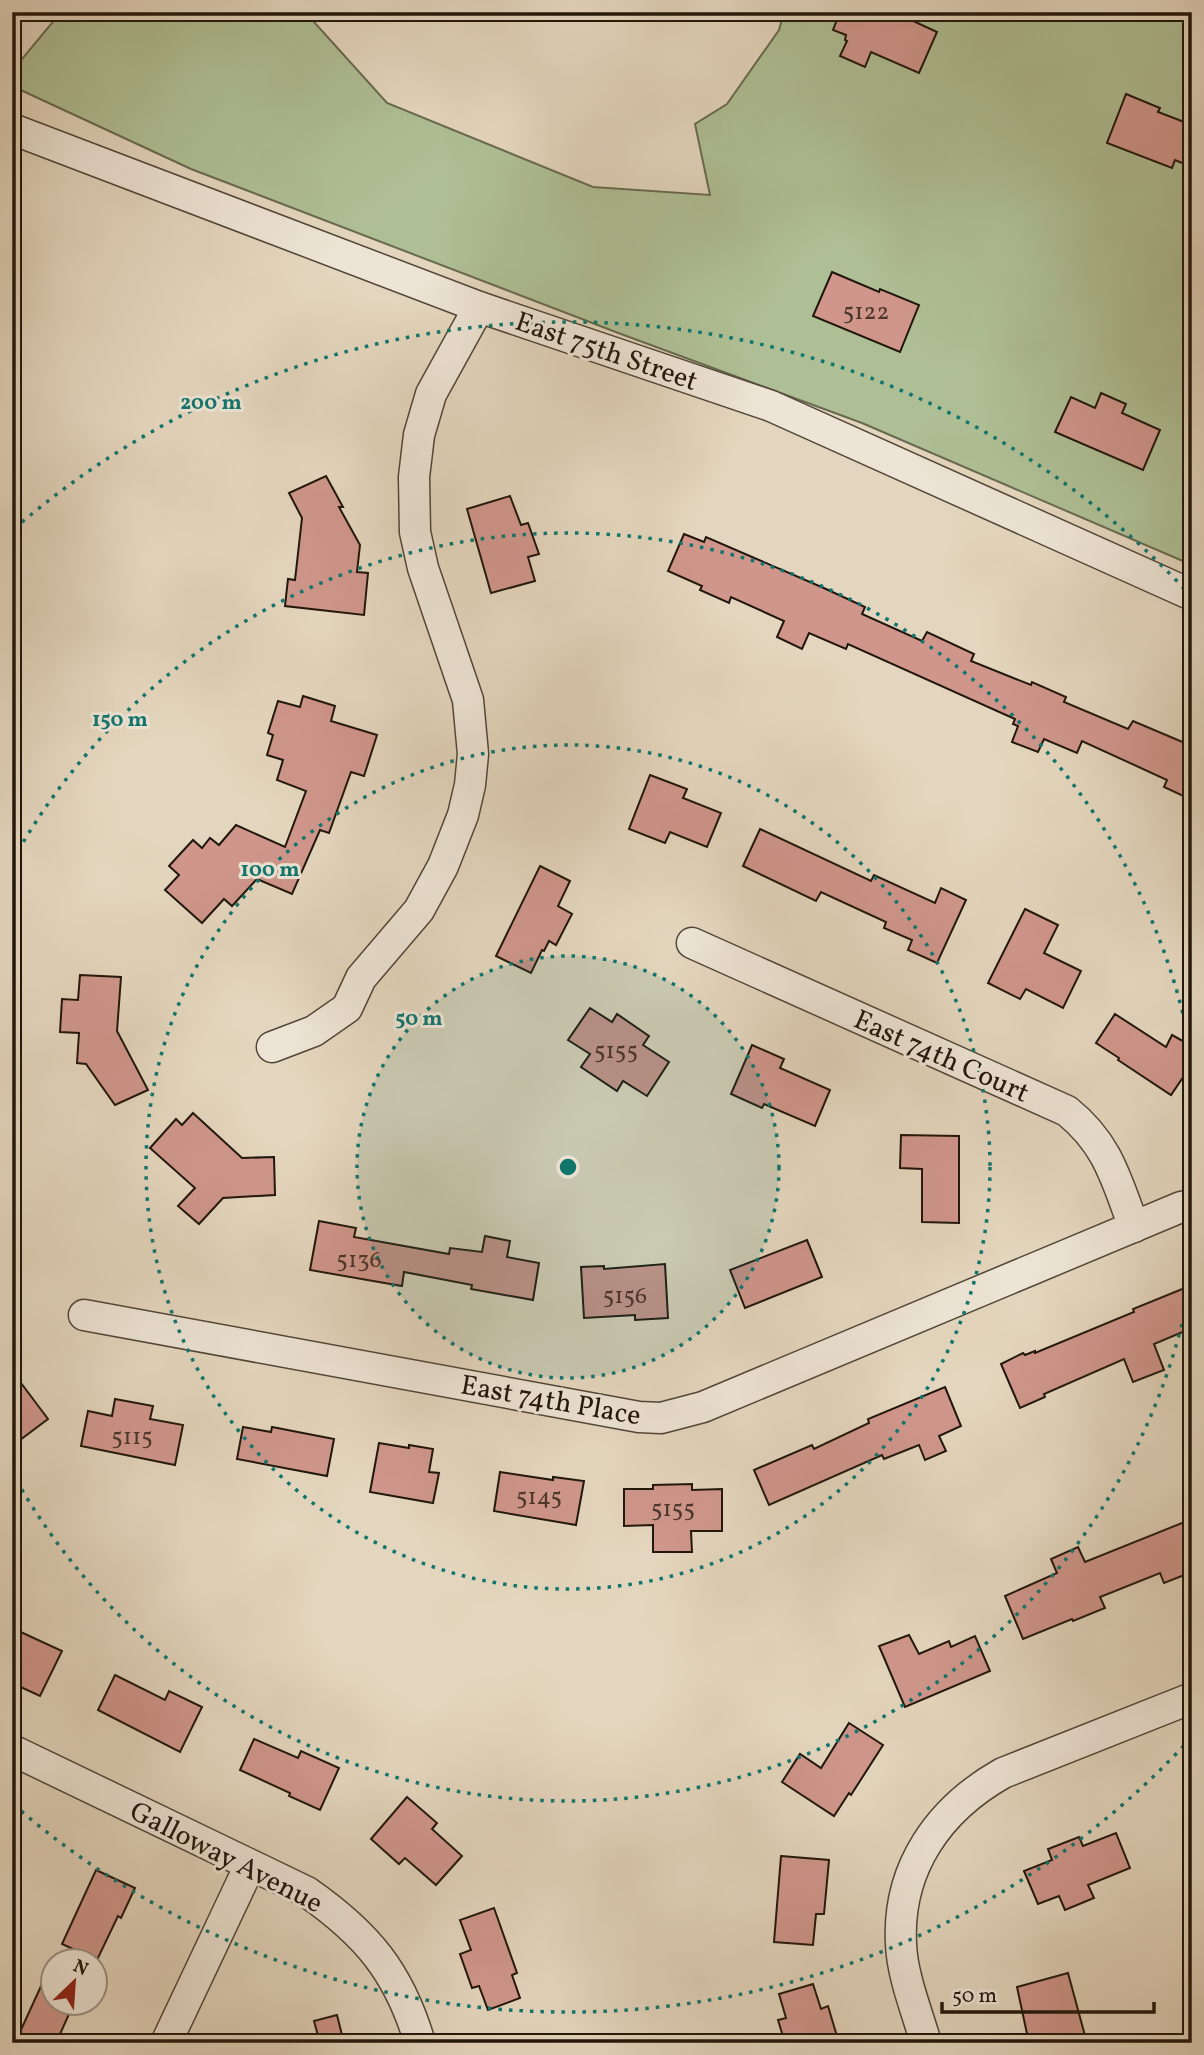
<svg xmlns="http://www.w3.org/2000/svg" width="1204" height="2055" viewBox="0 0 1204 2055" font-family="Vollkorn,serif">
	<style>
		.green { fill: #afbf95; stroke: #686a50; stroke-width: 2 }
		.building { fill: #d0968c; stroke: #20160b; stroke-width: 2 }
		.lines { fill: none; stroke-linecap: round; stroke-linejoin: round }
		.minor-casing { stroke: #514638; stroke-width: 33 }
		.minor { stroke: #ede4d5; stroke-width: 30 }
		.ring { fill: none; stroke: #0f766e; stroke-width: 3.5; stroke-dasharray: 3.5 7 }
		.labels { text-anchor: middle; stroke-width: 6; stroke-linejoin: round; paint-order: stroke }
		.number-label { font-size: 24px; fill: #4c362b }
		.street-label { font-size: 28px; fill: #20160b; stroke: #ede4d5 }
		.centre { fill: #0f766e; stroke: #ede4d5; stroke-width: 3.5 }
		.ring-label { font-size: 21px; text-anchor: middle; font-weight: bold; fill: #0f766e; stroke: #ede4d5; stroke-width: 6; stroke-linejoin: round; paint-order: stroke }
	</style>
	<rect width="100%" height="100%" fill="#e4d6be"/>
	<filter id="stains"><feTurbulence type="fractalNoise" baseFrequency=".00286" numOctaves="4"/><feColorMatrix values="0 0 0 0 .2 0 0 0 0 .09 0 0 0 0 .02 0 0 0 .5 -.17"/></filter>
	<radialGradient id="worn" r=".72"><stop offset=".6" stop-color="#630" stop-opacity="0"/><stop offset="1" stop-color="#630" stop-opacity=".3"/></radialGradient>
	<!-- green -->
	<path class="green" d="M61,12H305L387,103L593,187L710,195L695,124L727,104L779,30L784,12H1192V565L862,423L621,334L191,169L12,86V71Z"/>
	<!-- building -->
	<g class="building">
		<path d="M840,12H894L937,32L919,73L871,52L865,67L840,56L847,41L845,40L846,35L833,30Z"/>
		<path d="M1126,94L1160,108L1158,112L1192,125V167L1175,160L1172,168L1107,143Z"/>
		<path d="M832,272L879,292L880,289L919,305L900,352L813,316Z"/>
		<path d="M1101,393L1126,404L1122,413L1160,430L1143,470L1055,432L1071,397L1095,408Z"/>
		<path d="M326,476L343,507H339L360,545L357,572L368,573L364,615L285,606L288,579L295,580L302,518L289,493Z"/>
		<path d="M510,496L521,525L528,523L539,554L528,557L535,581L491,593L467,509Z"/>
		<path d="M684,534L704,542L706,537L826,589L865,607L862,614L922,641L927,632L974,654L971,661L1031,685L1032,682L1066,697L1064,702L1128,729L1133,721L1192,746V800L1164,787L1167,780L1082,741L1077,753L1044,739L1038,752L1012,742L1018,726L1013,724L1015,719L848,644L846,649L809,633L802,649L777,637L784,621L731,597L729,603L700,590L702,586L668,571Z"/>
		<path d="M303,696L335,706L331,721L377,735L364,776L351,772L329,833L320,830L292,894L257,879L232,906L224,899L202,923L165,890L179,875L169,866L193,840L202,848L210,838L219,845L236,825L285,847L306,791L277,780L283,760L267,755L273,735L268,733L278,701L300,707Z"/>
		<path d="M650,775L687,789L683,798L721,813L707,847L670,832L665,843L629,829Z"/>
		<path d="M760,829L871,881L874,875L935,903L941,888L966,900L937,963L908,950L912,940L884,928L886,922L821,892L816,901L743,866Z"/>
		<path d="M540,866L570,881L558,906L572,914L556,945L549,941L544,951L542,950L531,973L496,956Z"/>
		<path d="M1025,909L1058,925L1044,953L1081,971L1063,1008L1026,989L1020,999L988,983Z"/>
		<path d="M80,975L121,977L117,1031L148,1090L115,1105L86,1064L77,1063L79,1033L60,1032L62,999L78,1000Z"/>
		<path d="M590,1008L612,1022L617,1014L649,1036L643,1045L669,1062L647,1096L623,1081L617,1091L581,1067L590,1054L568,1040Z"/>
		<path d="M1115,1014L1166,1047L1172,1035L1192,1046V1064L1171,1095L1118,1060L1119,1058L1096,1043Z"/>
		<path d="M752,1045L784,1059L780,1068L830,1090L815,1126L764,1104L762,1108L731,1094Z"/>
		<path d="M193,1113L242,1158L274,1157L275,1195L223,1198L199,1224L178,1206L195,1188L150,1148L176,1119L182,1125Z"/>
		<path d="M901,1135L959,1136V1223L922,1222V1169L900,1168Z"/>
		<path d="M319,1221L356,1228L354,1237L449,1254L450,1248L482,1252L485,1236L510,1241L507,1257L539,1263L533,1300L471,1289L472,1285L404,1272L402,1286L310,1270Z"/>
		<path d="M807,1240L822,1277L745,1308L730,1270Z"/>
		<path d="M665,1264L668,1318L635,1320V1315L584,1318L581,1267L604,1266V1269Z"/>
		<path d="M1192,1285V1328L1154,1344L1164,1370L1133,1382L1124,1359L1044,1394L1045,1397L1020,1408L1001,1364L1023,1353L1025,1355L1035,1351V1353L1134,1312L1133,1309Z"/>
		<path d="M12,1371L48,1419L12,1446Z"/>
		<path d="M945,1387L961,1426L939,1436L946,1451L925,1460L919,1445L884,1459L882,1455L769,1505L754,1470L812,1445L814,1449L869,1423L868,1419Z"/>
		<path d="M115,1399L153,1406L150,1419L183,1425L175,1465L81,1446L88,1411L112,1416Z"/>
		<path d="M243,1427L271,1432L272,1427L334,1439L327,1476L237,1459Z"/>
		<path d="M379,1443L409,1448V1445L433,1449L429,1472L439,1473L433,1503L370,1492Z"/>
		<path d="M500,1472L553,1480V1477L584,1481L576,1525L494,1511Z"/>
		<path d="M692,1484V1490L722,1489V1531H691L692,1552H653V1525L624,1526V1489H653V1485Z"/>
		<path d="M1192,1519V1572L1164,1583L1160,1573L1100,1597L1105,1608L1073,1621L1072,1619L1023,1639L1005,1596L1057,1573L1051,1559L1078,1547L1085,1562Z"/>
		<path d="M12,1628L62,1651L40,1696L12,1683Z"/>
		<path d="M909,1635L919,1654L949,1641L951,1647L975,1636L990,1671L905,1707L879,1646Z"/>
		<path d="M115,1675L165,1700L169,1691L202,1707L180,1752L98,1710Z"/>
		<path d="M849,1723L883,1745L851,1795L849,1793L834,1816L782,1782L800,1754L821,1768Z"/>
		<path d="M254,1739L298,1758L301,1751L339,1768L320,1810L289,1796L290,1793L240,1770Z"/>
		<path d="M407,1797L437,1823L432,1829L462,1856L436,1885L405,1858L399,1864L371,1839Z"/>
		<path d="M1116,1833L1130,1868L1088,1885L1094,1898L1065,1910L1059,1896L1038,1904L1024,1871L1052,1860L1048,1849L1079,1837L1083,1846Z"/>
		<path d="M781,1856L829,1860L824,1914H816L813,1945L774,1942Z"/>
		<path d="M96,1870L135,1888L121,1918L118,1916L97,1960L62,1944Z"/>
		<path d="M494,1908L517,1973L512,1975L520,1998L488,2010L479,1986L472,1988L460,1954L471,1950L460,1920Z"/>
		<path d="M52,1962V2003H74L56,2043H15Z"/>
		<path d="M1068,1973L1087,2043H1029L1017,1987Z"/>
		<path d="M813,1984L821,2009L828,2006L839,2043H785L778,2020L786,2018L779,1994Z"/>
		<path d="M337,2015L344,2043H320L314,2021Z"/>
	</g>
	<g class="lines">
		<!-- minor casing -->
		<g class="minor-casing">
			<g id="minor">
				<path d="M12,129L479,307L771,406L1192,595"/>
				<path d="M692,943L1067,1111C1108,1144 1116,1179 1134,1227"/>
				<path d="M272,1047L314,1031L347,1008L361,978L419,910L443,866L463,815L470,785L473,754L468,700L423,568L415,532L414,477L419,435L431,394L479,307"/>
				<path d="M84,1315L639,1417L661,1418L703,1407L1181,1207L1192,1205"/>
				<path d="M12,1750L307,1892C367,1934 399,1972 420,2043"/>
				<path d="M166,2043L250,1865"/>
				<path d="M926,2043C917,2012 902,1975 901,1944C897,1868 939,1809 1003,1773L1192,1698"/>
			</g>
		</g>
		<!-- minor -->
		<use href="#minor" class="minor"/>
	</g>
	<!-- distance rings -->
	<circle cx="568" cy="1167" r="211" fill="#0f766e" fill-opacity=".12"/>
	<g class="ring">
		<circle cx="568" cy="1167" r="211"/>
		<circle cx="568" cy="1167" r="422"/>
		<path d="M1191 1283A634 634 0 0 1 13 1474M13 860A634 634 0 0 1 1191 1051"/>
		<path d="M1191 1738A845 845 0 0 1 14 1805M14 529A845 845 0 0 1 1191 596"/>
	</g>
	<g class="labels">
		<!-- number labels -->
		<g class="number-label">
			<text x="866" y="319">5122</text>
			<text x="616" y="1058">5155</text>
			<text x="359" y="1267">5136</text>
			<text x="625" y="1303">5156</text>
			<text x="132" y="1444">5115</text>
			<text x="539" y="1504">5145</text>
			<text x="673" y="1516">5155</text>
		</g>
		<!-- street labels -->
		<g class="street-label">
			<text transform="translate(607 350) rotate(19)" y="10">East 75th Street</text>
			<text transform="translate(942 1055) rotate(24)" y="10">East 74th Court</text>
			<text transform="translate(551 1399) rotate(10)" y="10">East 74th Place</text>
			<text transform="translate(227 1856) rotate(27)" y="10">Galloway Avenue</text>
		</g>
	</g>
	<circle cx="568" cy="1167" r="10" class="centre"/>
	<g class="ring-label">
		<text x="211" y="409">200 m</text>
		<text x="120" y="726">150 m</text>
		<text x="270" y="876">100 m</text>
		<text x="419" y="1025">50 m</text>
	</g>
	<!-- margin -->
	<rect width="1204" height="2055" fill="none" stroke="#e4d6be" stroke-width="42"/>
	<rect x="14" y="14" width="1176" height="2027" fill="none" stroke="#20160b" stroke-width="3.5"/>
	<rect x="21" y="21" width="1162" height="2013" fill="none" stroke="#20160b" stroke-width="2"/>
	<!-- north arrow -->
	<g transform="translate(74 1982) rotate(25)"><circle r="33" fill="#ede4d5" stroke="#9b9284" stroke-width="2"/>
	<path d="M0-5L12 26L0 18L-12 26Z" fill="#8f2418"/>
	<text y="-10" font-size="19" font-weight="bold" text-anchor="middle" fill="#20160b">N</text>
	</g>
	<!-- scale -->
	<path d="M942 2002v10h212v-10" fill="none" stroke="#20160b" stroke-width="3.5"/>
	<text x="952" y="2002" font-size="21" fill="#20160b" stroke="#ede4d5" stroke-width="5" paint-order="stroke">50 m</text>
	<rect width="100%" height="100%" filter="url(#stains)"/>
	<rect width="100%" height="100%" fill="url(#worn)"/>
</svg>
